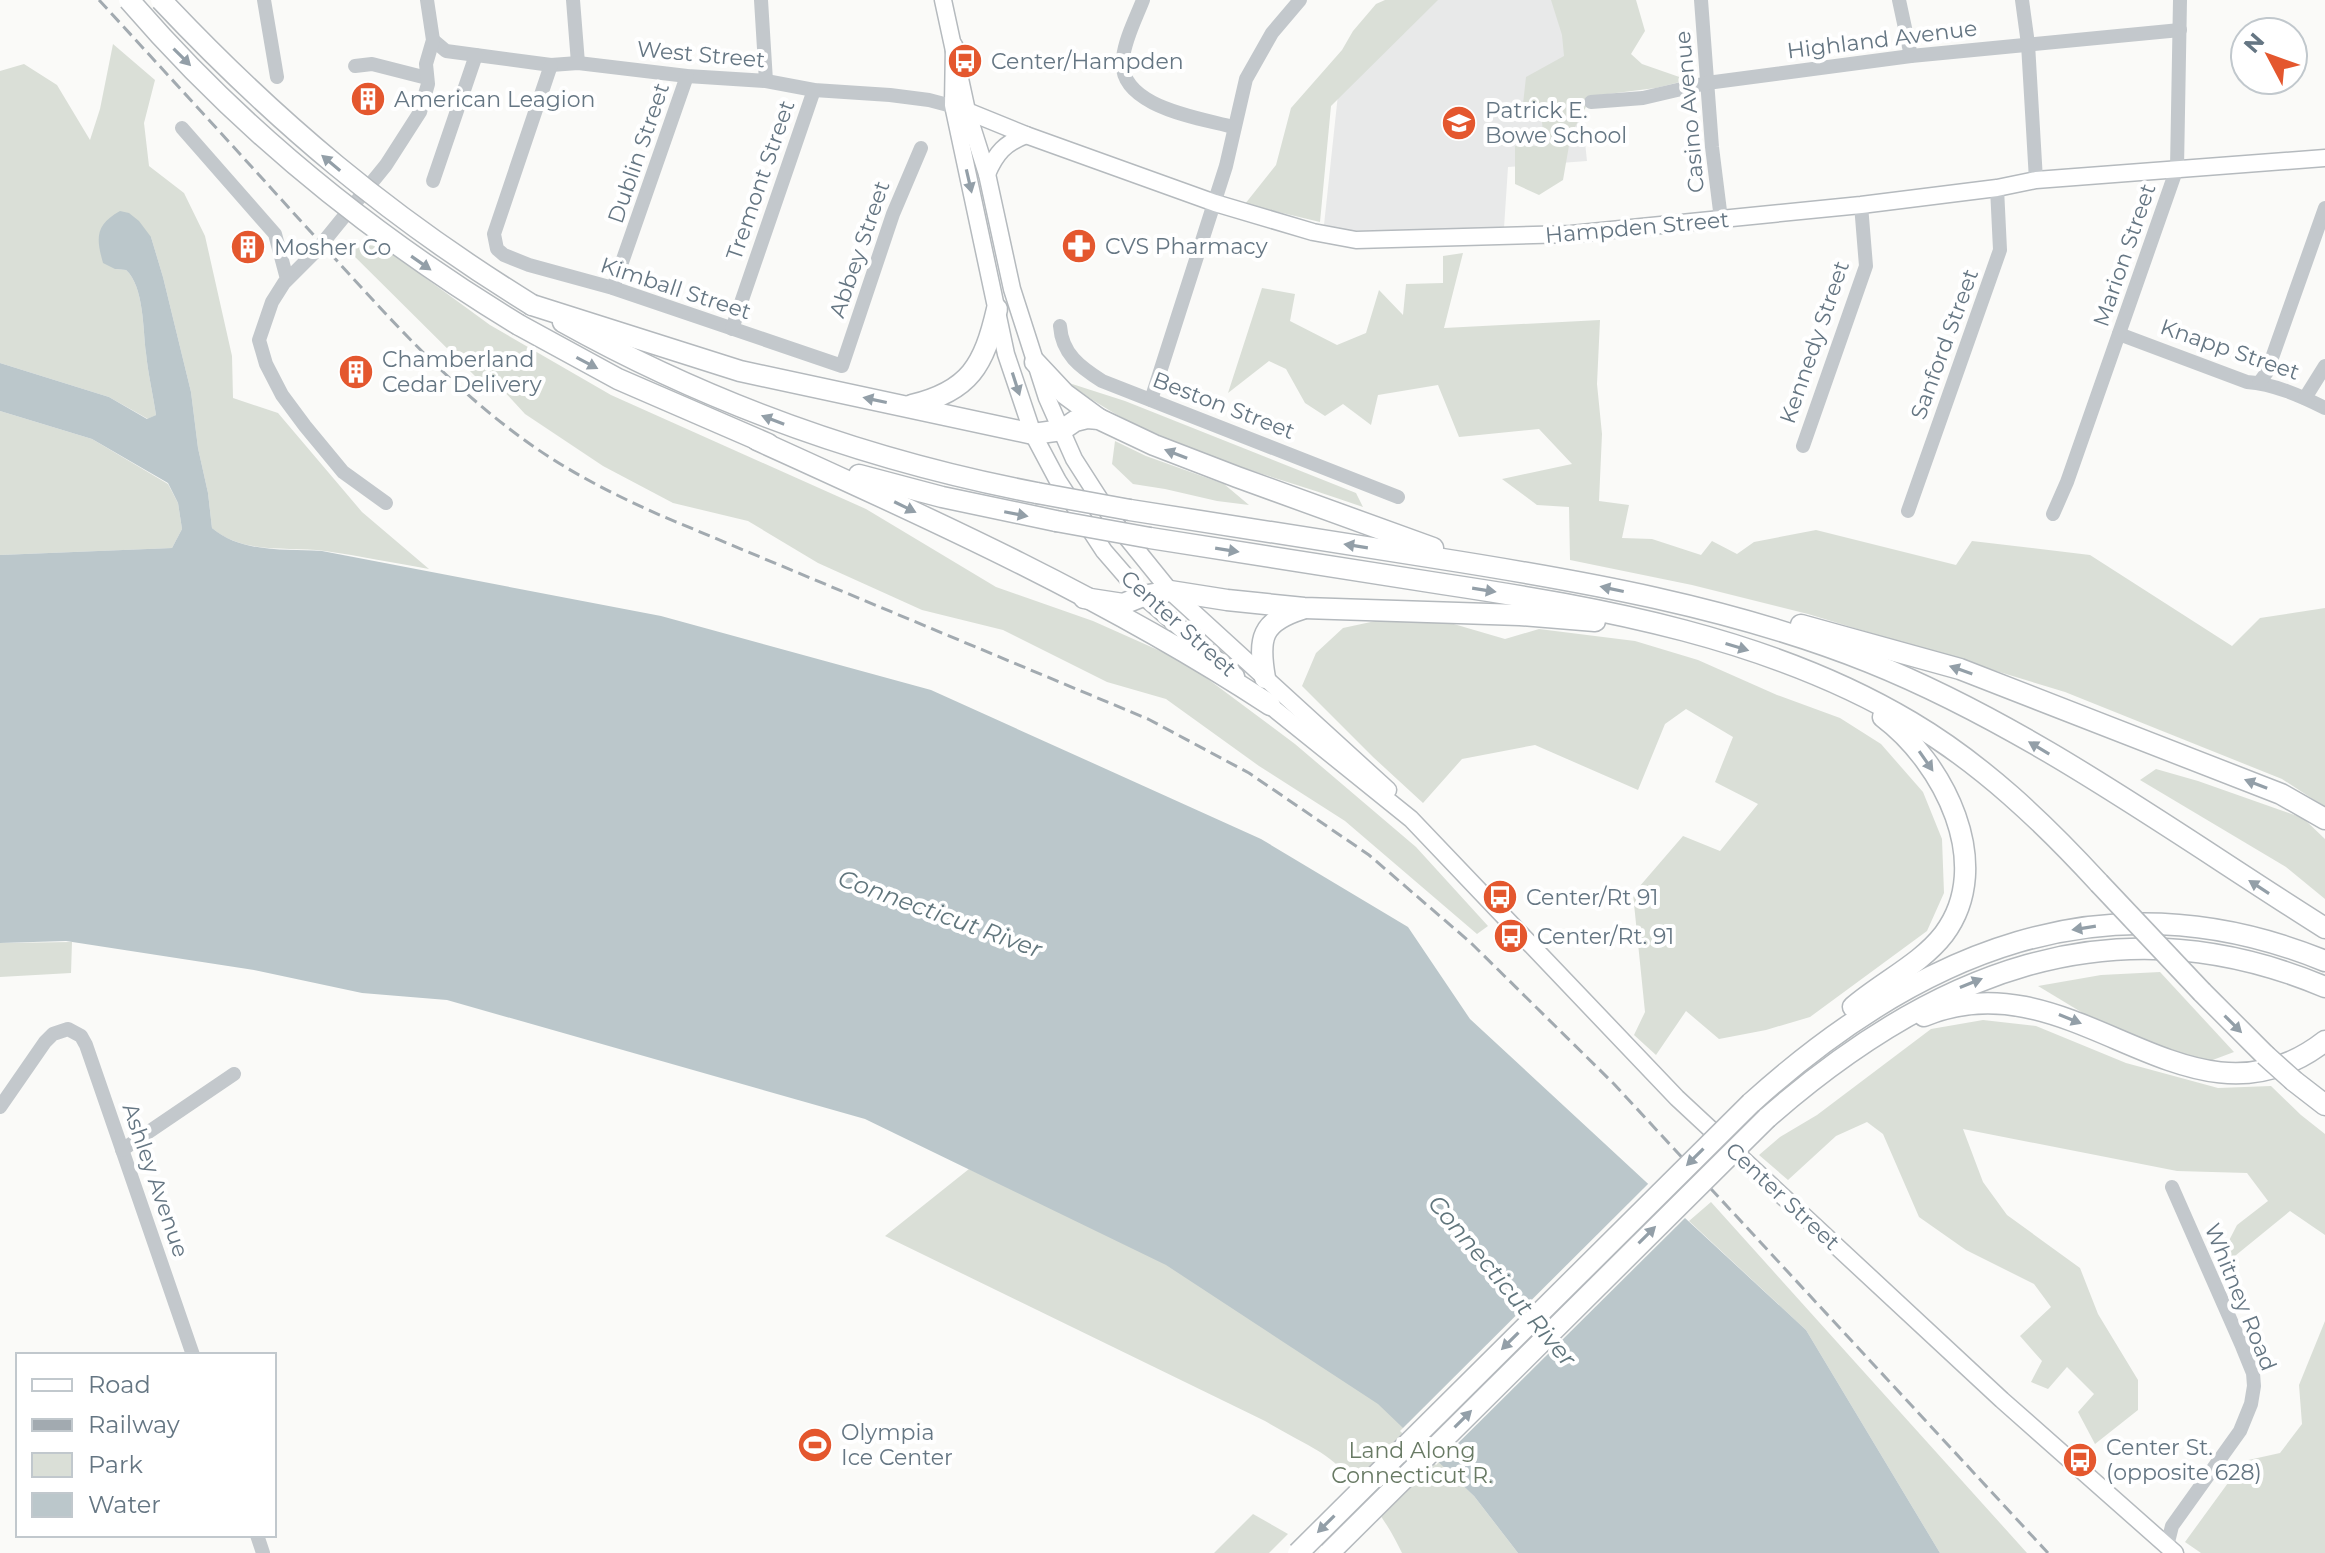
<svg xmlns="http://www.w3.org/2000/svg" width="2325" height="1553" viewBox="0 0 2325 1553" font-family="Montserrat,sans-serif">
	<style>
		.built { fill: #e8e9e9 }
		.green { fill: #dadfd7 }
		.water { fill: #bbc7cb }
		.pier { fill: #fafaf8 }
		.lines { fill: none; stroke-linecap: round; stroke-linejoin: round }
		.major-casing { stroke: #b5babe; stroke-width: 19 }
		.highway-casing { stroke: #b4b9bd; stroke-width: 23 }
		.minor { stroke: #c3c8cc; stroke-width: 14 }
		.major { stroke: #fff; stroke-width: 16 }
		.highway { stroke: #fff; stroke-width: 20 }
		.rail { stroke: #a2aab0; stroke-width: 3; stroke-dasharray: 12 6; stroke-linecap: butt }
		.highway-bridge-casing { stroke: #b4b9bd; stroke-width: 23; stroke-linecap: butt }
		.highway-bridge { stroke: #fff; stroke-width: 20 }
		.oneway { fill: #939fa8 }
		.labels { text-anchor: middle; stroke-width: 8; stroke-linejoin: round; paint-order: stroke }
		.street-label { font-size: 22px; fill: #657683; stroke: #fff }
		.poi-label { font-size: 22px; fill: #657683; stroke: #fff; text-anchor: start }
		.park-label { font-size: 22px; fill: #687a64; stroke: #fff }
		.water-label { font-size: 24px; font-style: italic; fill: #60757c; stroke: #fff }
	</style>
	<rect width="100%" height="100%" fill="#fafaf8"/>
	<!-- built -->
	<path class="built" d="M1405,0H1631L1579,86L1587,161L1508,167L1504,228L1354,231L1324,225L1339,85Z"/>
	<!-- green -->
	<g class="green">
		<path d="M1385,0H1438L1331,106L1320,222L1245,204L1276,165L1291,108L1342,50L1353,31L1376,4Z"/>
		<path d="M1551,0H1636L1645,31L1631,54L1642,64L1688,80L1656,88L1592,96L1571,134L1563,180L1539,195L1515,184V146H1544L1541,109L1523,104L1526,77L1564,56L1562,35Z"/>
		<path d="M113,44L155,80L144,123L149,166L184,193L205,236L232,356L233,398L278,413L362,512L429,569C394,563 360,556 325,551C287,546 243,555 212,528L208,493L198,448L191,392L163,277L151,237L115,269L126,270C144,286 143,330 146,353C148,374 153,394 156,415L148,419L109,397L0,363V71L24,64L57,85L90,140L100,109Z"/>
		<path d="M339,241L383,247L490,325L611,395L866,509L996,587L1093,621L1185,662L1295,744L1416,847L1488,926L1477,934L1345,821L1259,766L1166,699L1107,682L1003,630L922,610L818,563L748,521L673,503L603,466L525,414L503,390L481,382Z"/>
		<path d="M1463,253L1444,328L1600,320L1597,384L1602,434L1599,501L1629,505L1622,538L1652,539L1701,555L1712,541L1737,554L1754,542L1816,530L1956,565L1972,541L2090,555L2232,646L2260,618L2325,608V807L2282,779L2065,692L1808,614L1692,585L1570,560L1569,507L1537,505L1502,479L1572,464L1539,429L1459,437L1438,385L1378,395L1371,425L1343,404L1325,416L1305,403L1286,369L1269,361L1228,393L1262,288L1295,294L1290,321L1337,345L1366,333L1379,290L1403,315L1406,284L1443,283V256Z"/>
		<path d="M1069,383L1125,401L1356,493L1363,507C1265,472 1152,448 1069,383Z"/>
		<path d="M0,411L92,439L168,484L178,503L182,529L172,548L0,555Z"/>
		<path d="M1115,441L1146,456L1224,484L1249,505L1217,501L1165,489L1133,484L1112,464Z"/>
		<path d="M1380,620H1440L1505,639L1539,629L1635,641L1698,660L1777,695L1840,718L1881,744L1923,792L1942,839L1944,893L1927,931L1810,1017L1766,1030L1719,1039L1686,1011L1656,1055L1634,1035L1645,1012L1633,894L1683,836L1720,851L1758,804L1715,782L1733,737L1686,709L1665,724L1638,790L1535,745L1462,759L1423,803L1373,757L1302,686L1316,653L1343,628Z"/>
		<path d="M2156,769L2198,781L2303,818L2325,839V899L2286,867L2140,780Z"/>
		<path d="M72,942L71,973L0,977V943Z"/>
		<path d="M2160,972L2234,1052L2202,1064L2101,1024L2038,986L2101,975Z"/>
		<path d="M1983,1020L2036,1026L2126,1063L2218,1088L2271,1086L2301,1115L2325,1134V1235L2290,1211L2230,1260L2221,1256L2237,1225L2268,1201L2247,1173L2177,1171L1963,1129L1983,1182L2007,1215L2080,1268L2098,1314L2138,1380V1410L2095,1444L2078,1412L2094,1394L2067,1367L2048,1389L2031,1382L2042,1361L2020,1336L2051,1307L2034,1284L1966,1250L1919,1217L1883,1134L1867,1122L1836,1136L1788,1180L1759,1155L1780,1137L1817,1115L1931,1029Z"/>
		<path d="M969,1169L1302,1320L1474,1496L1518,1553H1402C1385,1517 1354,1474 1320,1452C1302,1441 1283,1432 1265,1421L885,1236Z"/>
		<path d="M1711,1202L2027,1553H1940L1806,1330L1689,1221Z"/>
		<path d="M2325,1321V1553H2201L2185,1542L2244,1461L2280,1453L2302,1424L2299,1385Z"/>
		<path d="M1253,1514L1288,1534L1269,1553H1214Z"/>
	</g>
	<!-- water -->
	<path class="water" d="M120,211L129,213L139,221L151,237L163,277L191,392L198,448L208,493L212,528C241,553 285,549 322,551L661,616L931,690L1261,839L1408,927L1470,1019L1806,1330L1940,1553H1518L1474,1496L1378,1404L1166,1265L865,1119L447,1000L362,993L254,970L66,941L0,943V555L172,548L182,529L178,503L168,483L92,439L0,411V363L109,397L147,419L156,415C153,394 148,374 146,353C143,330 144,286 126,270L115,269L103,263C96,238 95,225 120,211Z"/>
	<!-- pier -->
	<path class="pier" d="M1651,1181L1688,1215L1436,1465L1400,1431Z"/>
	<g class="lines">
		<!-- major casing -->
		<g class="major-casing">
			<g id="major">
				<path d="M943,0L967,111L987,174L1012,289L1047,398L1074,459L1115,523L1170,591L1388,790"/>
				<path d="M954,45L953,105L1006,354L1033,434L1058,481L1104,551L1143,596L1236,676"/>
				<path d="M967,111L1026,135L1215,203L1313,232L1356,240L1571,234L1861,205L1997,188L2036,180L2325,158"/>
				<path d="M987,174C996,153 1005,143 1026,135"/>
				<path d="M1262,699L1411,819L1677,1098L2002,1400L2175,1553"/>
			</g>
		</g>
		<!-- highway casing -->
		<g class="highway-casing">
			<g id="highway">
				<path d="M532,305L740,371L1033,434L1062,430L1075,421L1087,418L1099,419L1154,445L1237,477L1433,548"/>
				<path d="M563,322C712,405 870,461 1037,493"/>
				<path d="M519,325L618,379L768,444"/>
				<path d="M1035,362L1065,394L1099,419"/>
				<path d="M912,405C970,391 984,365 997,309"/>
				<path d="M757,440C932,519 1110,600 1270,705"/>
				<path d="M859,475L942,497L1056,521"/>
				<path d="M1130,510C1232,526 1334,542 1436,558C1582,581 1731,607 1869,662C2031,727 2177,835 2325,928"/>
				<path d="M1150,538C1247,554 1345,568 1443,584C1603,608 1770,638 1911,722C1982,764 2043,822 2099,883"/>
				<path d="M1084,598L1123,604L1143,596L1170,591L1227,600L1304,608L1520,615L1595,621"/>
				<path d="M1801,625L1960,669L2281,794L2325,819"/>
				<path d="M1265,678C1258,638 1261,622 1302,609"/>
				<path d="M2202,992L2265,1055"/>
				<path d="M1853,1007C1882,982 1921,964 1944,934C1996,864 1943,762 1883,717"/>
				<path d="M1924,1016C2074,953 2189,1147 2325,1041"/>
				<path d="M2294,1081L2325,1105"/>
				<path d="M1751,1103C1917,953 2105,871 2325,961"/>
				<path d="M1767,1118C1930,975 2112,897 2325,987"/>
			</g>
		</g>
		<!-- minor -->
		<g class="minor">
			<path d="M264,0L277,77"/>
			<path d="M573,0L578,63"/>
			<path d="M761,0L766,81"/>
			<path d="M1143,0C1136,18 1125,39 1123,58C1116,107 1201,118 1233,127"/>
			<path d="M1701,0L1712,147L1721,219"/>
			<path d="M1899,0L1911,56"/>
			<path d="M2022,0L2028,44L2036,180"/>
			<path d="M433,40L446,51L551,65L578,63L687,76L766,81L814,90L890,95L929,100L963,109"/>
			<path d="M551,65L494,234L497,249L504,255L529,265L613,288L842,366L893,214L921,148"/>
			<path d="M355,66L372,64L427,78"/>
			<path d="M1591,102L1643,98L1707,83L1911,56L2180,30"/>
			<path d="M182,128L275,234L287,279"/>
			<path d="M433,181L476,55"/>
			<path d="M613,288L687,76"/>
			<path d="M1060,326C1062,354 1080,367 1102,381L1398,497"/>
			<path d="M732,329L814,90"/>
			<path d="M2119,334L2247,382C2274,384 2301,396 2325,408"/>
			<path d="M2259,383L2267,372L2325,208"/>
			<path d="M2305,398L2325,366"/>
			<path d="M1151,400L1226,166L1246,79L1272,33L1300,0"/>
			<path d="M1803,446L1866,266L1861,205"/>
			<path d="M386,503L343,472L305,426L282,395L266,364L259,340L272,302L284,283L316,251L386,165L420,112L428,84L426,64L433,40L427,0"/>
			<path d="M1908,511L2000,250L1997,188"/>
			<path d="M2053,514L2067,482L2177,168L2180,0"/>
			<path d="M0,1107L45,1042L53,1034L68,1029L81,1036L86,1045L193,1355"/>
			<path d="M122,1150L234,1074"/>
			<path d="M257,1535L263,1553"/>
			<path d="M2167,1546L2172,1526L2240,1431L2251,1404L2254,1386L2253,1373L2242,1346L2172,1187"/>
		</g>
		<!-- major -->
		<use href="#major" class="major"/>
		<!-- highway -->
		<use href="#highway" class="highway"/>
		<!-- rail -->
		<path class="rail" d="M99,0C166,73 233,146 299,219C369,295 436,375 519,436C563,469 612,494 662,516L1148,719L1249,773L1369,855L1470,942L1614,1084L2048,1553"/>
		<!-- highway-bridge casing -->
		<g class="highway-bridge-casing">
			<g id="highway-bridge">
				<path d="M129,0C240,129 374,237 519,325"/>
				<path d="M161,0C276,122 389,217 532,305"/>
				<path d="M1037,493L1130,510"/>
				<path d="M1056,521L1150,538"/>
				<path d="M2099,883L2202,992"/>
				<path d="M2265,1055L2294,1081"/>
				<path d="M1298,1553L1751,1103"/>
				<path d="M1329,1553L1767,1118"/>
			</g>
		</g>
		<!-- highway-bridge -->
		<use href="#highway-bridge" class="highway-bridge"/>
	</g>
	<!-- one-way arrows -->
	<defs><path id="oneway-solid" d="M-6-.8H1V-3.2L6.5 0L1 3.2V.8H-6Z" transform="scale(2)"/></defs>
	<g class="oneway">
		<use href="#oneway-solid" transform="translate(182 57) rotate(45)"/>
		<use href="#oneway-solid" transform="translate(331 163) rotate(-140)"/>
		<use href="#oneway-solid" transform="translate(969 181) rotate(77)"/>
		<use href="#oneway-solid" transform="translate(421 263) rotate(35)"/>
		<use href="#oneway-solid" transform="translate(587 363) rotate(28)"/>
		<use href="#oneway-solid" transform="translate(1016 384) rotate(72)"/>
		<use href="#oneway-solid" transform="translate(875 400) rotate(-168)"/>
		<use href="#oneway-solid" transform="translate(773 420) rotate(-159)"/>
		<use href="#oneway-solid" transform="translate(1176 454) rotate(-159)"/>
		<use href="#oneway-solid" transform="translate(905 507) rotate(26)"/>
		<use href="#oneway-solid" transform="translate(1016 514) rotate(11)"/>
		<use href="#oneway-solid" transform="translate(1356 546) rotate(-171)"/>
		<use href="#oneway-solid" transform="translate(1227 550) rotate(9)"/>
		<use href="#oneway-solid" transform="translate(1612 589) rotate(-168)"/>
		<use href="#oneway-solid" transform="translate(1484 590) rotate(9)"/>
		<use href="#oneway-solid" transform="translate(1737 647) rotate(17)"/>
		<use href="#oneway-solid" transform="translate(1961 670) rotate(-161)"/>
		<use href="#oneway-solid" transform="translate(2039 748) rotate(-149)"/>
		<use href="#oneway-solid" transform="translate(1926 761) rotate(55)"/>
		<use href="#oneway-solid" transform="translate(2256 784) rotate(-159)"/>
		<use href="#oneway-solid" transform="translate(2259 887) rotate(-147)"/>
		<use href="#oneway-solid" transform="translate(2084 928) rotate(171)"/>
		<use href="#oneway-solid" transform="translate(1971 983) rotate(-22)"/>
		<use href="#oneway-solid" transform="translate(2070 1019) rotate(22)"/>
		<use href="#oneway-solid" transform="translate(2233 1024) rotate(45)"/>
		<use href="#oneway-solid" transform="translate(1695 1157) rotate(135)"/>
		<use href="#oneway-solid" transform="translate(1647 1235) rotate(-45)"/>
		<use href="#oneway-solid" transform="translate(1510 1341) rotate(135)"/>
		<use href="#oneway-solid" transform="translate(1463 1419) rotate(-45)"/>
		<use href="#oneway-solid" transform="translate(1326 1524) rotate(135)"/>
	</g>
	<!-- icons -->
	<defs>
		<g id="bus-disc" transform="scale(1.8)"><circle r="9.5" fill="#e4572e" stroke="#fff"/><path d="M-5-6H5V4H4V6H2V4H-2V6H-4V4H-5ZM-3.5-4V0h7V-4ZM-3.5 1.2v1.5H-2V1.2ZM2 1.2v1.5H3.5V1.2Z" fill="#fff"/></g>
		<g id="building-disc" transform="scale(1.8)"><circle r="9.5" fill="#e4572e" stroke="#fff"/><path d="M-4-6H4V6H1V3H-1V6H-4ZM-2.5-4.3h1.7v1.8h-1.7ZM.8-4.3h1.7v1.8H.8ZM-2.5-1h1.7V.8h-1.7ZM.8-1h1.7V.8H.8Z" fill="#fff"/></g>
		<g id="school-disc" transform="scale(1.8)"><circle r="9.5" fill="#e4572e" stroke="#fff"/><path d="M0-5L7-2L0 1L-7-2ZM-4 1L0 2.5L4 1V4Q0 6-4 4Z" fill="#fff"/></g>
		<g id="pharmacy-disc" transform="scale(1.8)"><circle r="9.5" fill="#e4572e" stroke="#fff"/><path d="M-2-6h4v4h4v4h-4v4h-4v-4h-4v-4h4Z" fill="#fff"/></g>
		<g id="stadium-disc" transform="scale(1.8)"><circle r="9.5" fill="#e4572e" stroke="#fff"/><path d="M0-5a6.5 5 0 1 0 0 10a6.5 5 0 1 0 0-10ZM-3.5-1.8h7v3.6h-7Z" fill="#fff"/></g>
	</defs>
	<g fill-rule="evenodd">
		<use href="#bus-disc" x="965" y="61"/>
		<use href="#building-disc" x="368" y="99"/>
		<use href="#school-disc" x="1459" y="123"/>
		<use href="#pharmacy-disc" x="1079" y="246"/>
		<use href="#building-disc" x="248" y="247"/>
		<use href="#building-disc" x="356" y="372"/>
		<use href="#bus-disc" x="1500" y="897"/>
		<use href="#bus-disc" x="1511" y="936"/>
		<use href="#stadium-disc" x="815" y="1445"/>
		<use href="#bus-disc" x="2080" y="1460"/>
	</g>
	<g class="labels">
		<!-- street labels -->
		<g class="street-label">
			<text transform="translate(1882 39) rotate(-7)" y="8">Highland Avenue</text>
			<text transform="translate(701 54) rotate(5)" y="8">West Street</text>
			<text transform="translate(1689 112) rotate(-95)" y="8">Casino Avenue</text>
			<text transform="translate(638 153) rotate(-71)" y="8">Dublin Street</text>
			<text transform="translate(760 180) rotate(-71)" y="8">Tremont Street</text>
			<text transform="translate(1637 227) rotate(-5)" y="8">Hampden Street</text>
			<text transform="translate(859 249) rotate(-71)" y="8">Abbey Street</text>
			<text transform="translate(2124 255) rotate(-71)" y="8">Marion Street</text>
			<text transform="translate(676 288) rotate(18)" y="8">Kimball Street</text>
			<text transform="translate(1814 342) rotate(-71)" y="8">Kennedy Street</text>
			<text transform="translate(1944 344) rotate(-70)" y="8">Sanford Street</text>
			<text transform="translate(2230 349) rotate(19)" y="8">Knapp Street</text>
			<text transform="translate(1224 405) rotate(21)" y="8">Beston Street</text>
			<text transform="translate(1179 623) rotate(42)" y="8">Center Street</text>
			<text transform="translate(156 1180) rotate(71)" y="8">Ashley Avenue</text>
			<text transform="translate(1783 1196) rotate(43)" y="8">Center Street</text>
			<text transform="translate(2241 1297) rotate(68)" y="8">Whitney Road</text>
		</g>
		<!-- poi labels -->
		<g class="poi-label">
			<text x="991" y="69">Center/Hampden</text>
			<text x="394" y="107">American Leagion</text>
			<text x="1485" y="118">Patrick E.<tspan x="1485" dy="25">Bowe School</tspan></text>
			<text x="1105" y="254">CVS Pharmacy</text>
			<text x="274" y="255">Mosher Co</text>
			<text x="382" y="367">Chamberland<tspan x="382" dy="25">Cedar Delivery</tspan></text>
			<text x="1526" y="905">Center/Rt 91</text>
			<text x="1537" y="944">Center/Rt. 91</text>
			<text x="841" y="1440">Olympia<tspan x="841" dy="25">Ice Center</tspan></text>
			<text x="2106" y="1455">Center St.<tspan x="2106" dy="25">(opposite 628)</tspan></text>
		</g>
		<!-- park labels -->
		<g class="park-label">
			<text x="1412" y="1458">Land Along<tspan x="1412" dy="25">Connecticut R.</tspan></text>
		</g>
		<!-- water labels -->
		<g class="water-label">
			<text transform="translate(940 914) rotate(20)" y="8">Connecticut River</text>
			<text transform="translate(1502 1281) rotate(50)" y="8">Connecticut River</text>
		</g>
	</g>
	<!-- legend -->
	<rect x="16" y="1353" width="260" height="184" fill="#ffffff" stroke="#c1c8cd" stroke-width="2"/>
	<rect x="32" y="1379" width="40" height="12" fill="#ffffff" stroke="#c1c8cd" stroke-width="2"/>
	<text x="88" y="1393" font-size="24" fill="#657683">Road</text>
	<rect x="32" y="1419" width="40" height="12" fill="#a2aab0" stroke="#c1c8cd" stroke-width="2"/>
	<text x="88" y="1433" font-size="24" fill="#657683">Railway</text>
	<rect x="32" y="1453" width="40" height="24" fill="#dadfd7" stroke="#c1c8cd" stroke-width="2"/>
	<text x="88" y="1473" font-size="24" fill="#657683">Park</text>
	<rect x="32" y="1493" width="40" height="24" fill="#bbc7cb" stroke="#c1c8cd" stroke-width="2"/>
	<text x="88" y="1513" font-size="24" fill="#657683">Water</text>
	<!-- north arrow -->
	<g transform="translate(2269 56) rotate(311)"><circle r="38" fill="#ffffff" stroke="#c1c8cd" stroke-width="2"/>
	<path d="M0-6L14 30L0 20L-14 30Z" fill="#e4572e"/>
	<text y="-12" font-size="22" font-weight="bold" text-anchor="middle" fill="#657683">N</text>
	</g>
</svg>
